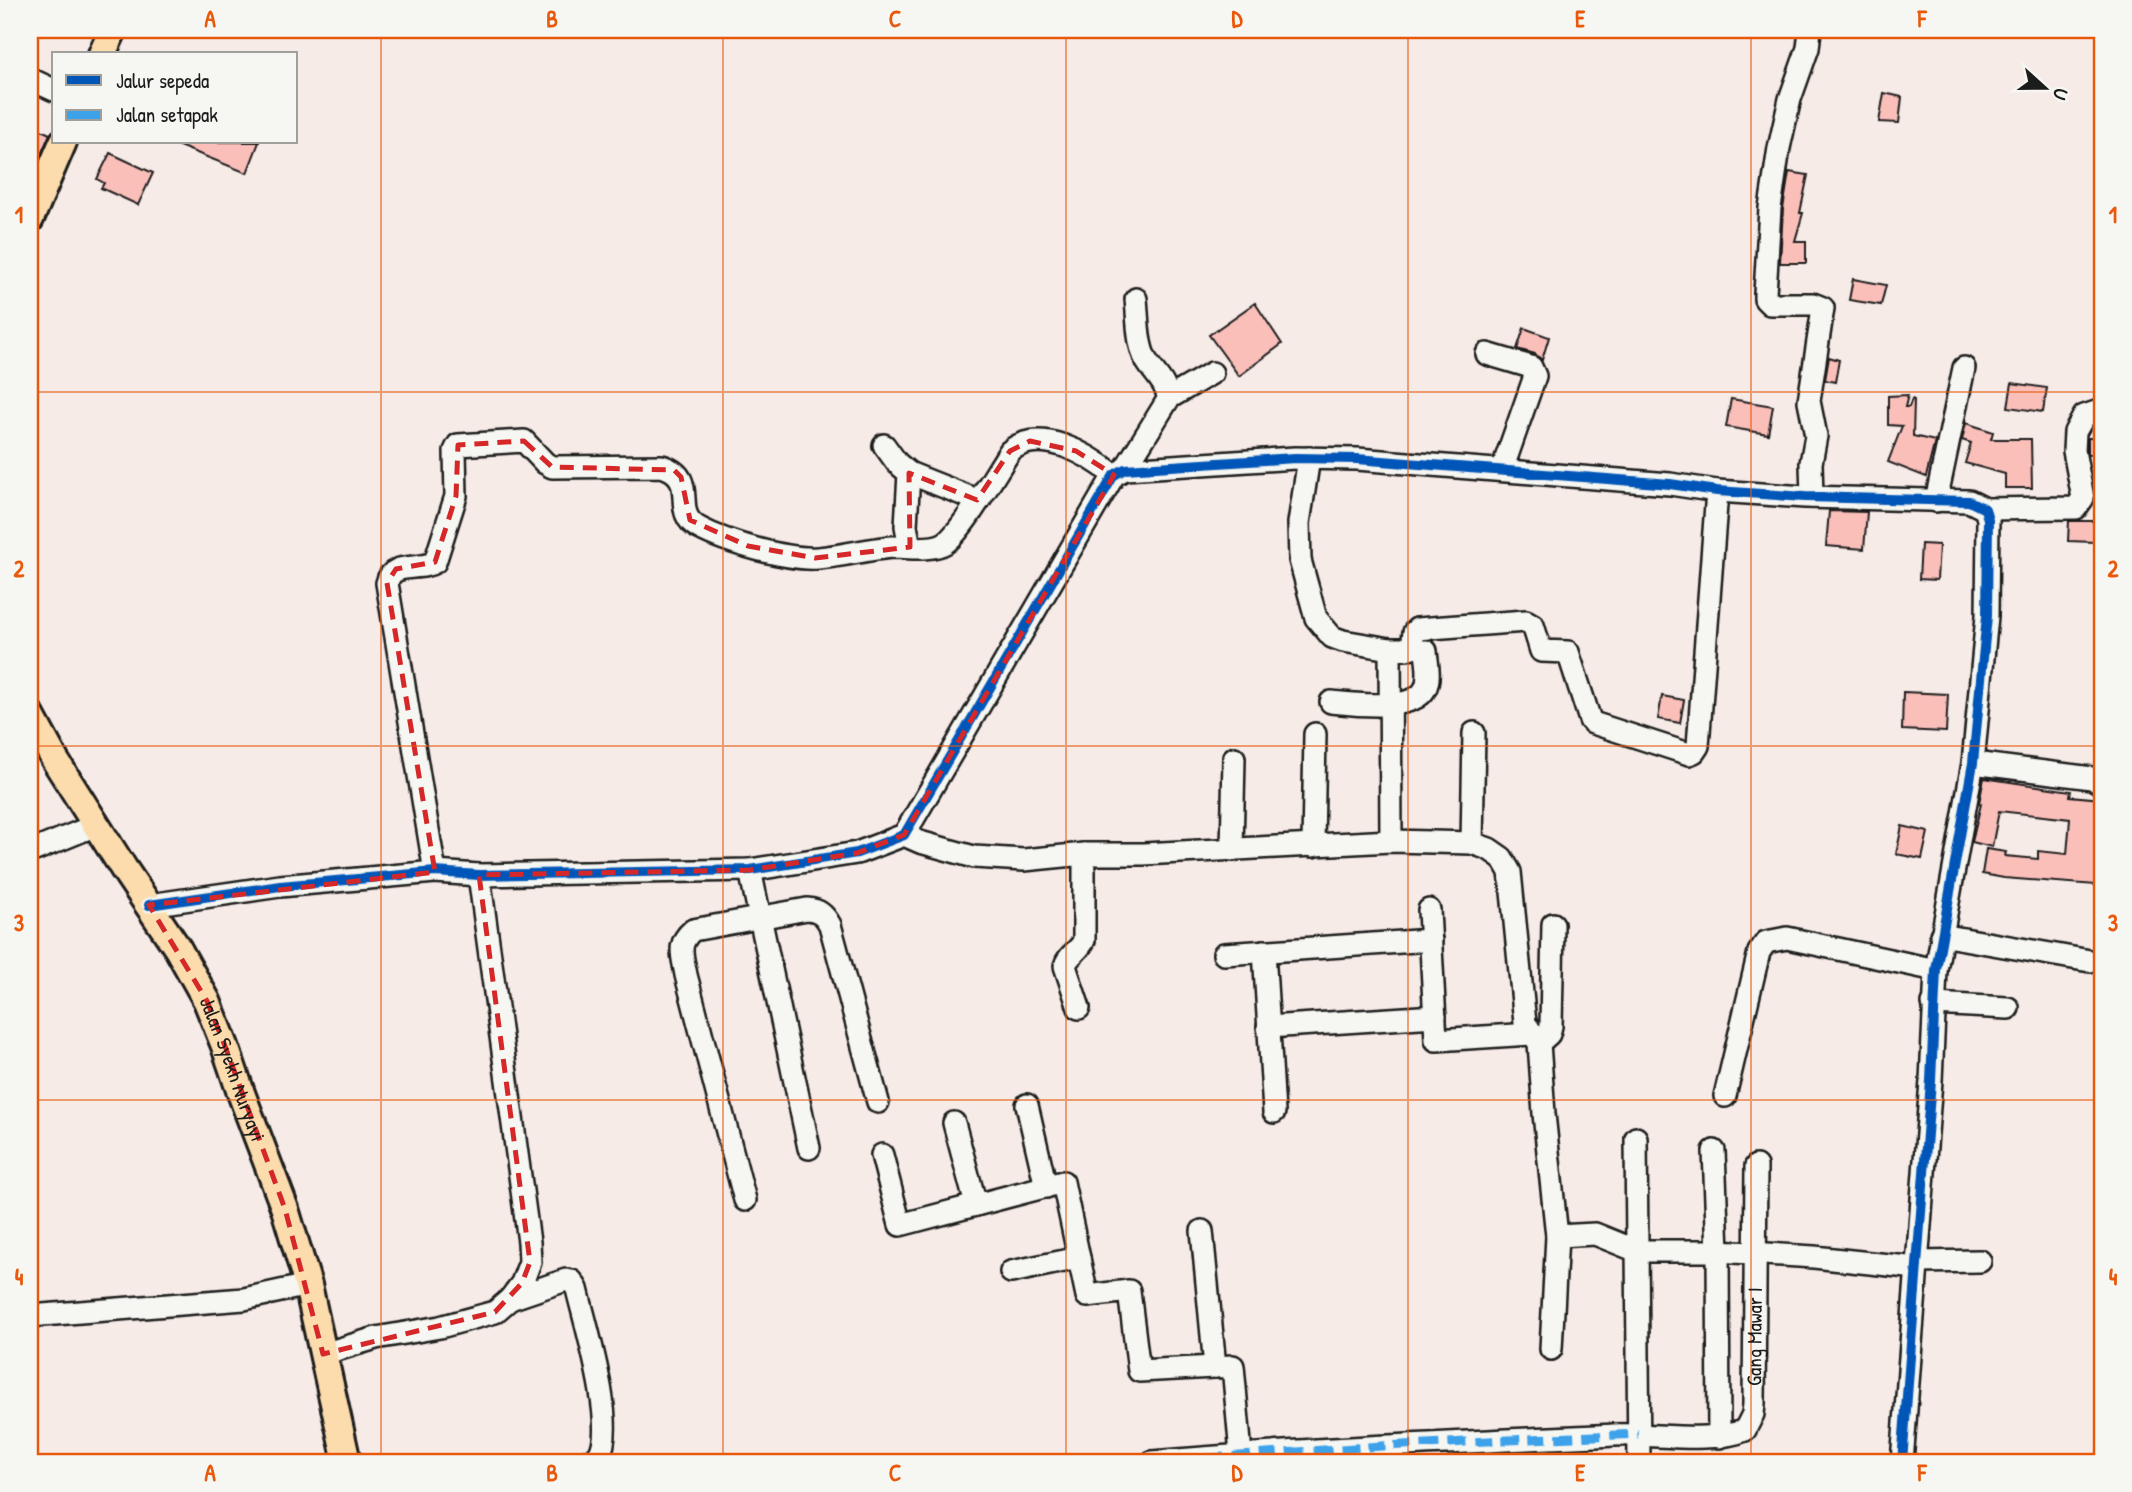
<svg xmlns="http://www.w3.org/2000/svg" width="2132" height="1492" viewBox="0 0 2132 1492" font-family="'Patrick Hand',sans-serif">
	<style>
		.building { fill: #fbbfba; stroke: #1c1c1c; stroke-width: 2 }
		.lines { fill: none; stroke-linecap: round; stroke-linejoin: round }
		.minor-casing { stroke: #1c1c1c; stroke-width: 26 }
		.major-casing { stroke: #1c1c1c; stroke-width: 32 }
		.minor { stroke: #f6f6f2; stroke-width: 21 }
		.major { stroke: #fcdcac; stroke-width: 26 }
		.quiet { stroke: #3da2ea; stroke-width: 9; stroke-dasharray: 18 9; stroke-linecap: butt }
		.cycleway-casing { stroke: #f6f6f2; stroke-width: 15 }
		.cycleway { stroke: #0057b8; stroke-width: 10 }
		.marked { fill: none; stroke: #d62828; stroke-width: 5; stroke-dasharray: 14 9; stroke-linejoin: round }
		.grid { fill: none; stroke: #e8590c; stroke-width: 2; stroke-opacity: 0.55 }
		.labels { text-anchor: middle; stroke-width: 7; stroke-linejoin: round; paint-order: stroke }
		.street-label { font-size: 21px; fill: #1c1c1c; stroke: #f6f6f2 }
		.neatline { fill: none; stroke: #e8590c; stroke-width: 2.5 }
		.grid-label { font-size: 23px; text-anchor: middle; font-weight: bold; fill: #e8590c }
	</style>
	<rect width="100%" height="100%" fill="#f7ebe7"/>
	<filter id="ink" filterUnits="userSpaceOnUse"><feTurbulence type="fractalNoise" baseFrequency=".0143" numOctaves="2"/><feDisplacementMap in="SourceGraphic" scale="14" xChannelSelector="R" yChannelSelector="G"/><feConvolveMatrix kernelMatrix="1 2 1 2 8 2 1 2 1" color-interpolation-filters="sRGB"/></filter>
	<g filter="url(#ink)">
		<!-- building -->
		<g class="building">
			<path d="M1884,93L1902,97L1899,123L1879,122Z"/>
			<path d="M30,125L50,134L30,180Z"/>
			<path d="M169,142H259L247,173Z"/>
			<path d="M110,153L153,173L138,205L101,188L104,183L97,179Z"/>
			<path d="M1789,172L1808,175L1800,213H1803L1795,241H1806V263H1780L1783,209Z"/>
			<path d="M1853,279L1886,285L1881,305L1849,300Z"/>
			<path d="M1255,303L1282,344L1239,376L1209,335Z"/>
			<path d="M1524,328L1549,337L1542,360L1535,354L1517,349Z"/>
			<path d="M1829,357L1839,360L1835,382L1825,380Z"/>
			<path d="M2012,383L2047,388L2043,412L2008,407Z"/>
			<path d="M1908,395L1905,407H1909L1912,399L1914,400L1913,436L1935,441L1926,477L1888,462L1902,426L1888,425V396Z"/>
			<path d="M1731,399L1773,406L1768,434L1726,427Z"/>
			<path d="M1966,423L1993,432L1991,439H2031L2032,488H2005V474L1965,463L1971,443L1962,440Z"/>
			<path d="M2088,438H2102V454L2088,455Z"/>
			<path d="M1829,511L1867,512L1864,549L1826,546Z"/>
			<path d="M2069,521H2095V542L2068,541Z"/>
			<path d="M1921,544L1939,545L1937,580L1919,579Z"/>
			<path d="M1903,692L1948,694L1946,732L1902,730Z"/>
			<path d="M1662,696L1684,700L1680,723L1658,719Z"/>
			<path d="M1984,778L2071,791L2070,796L2102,799V835L2096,885L2004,878L1982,874L1986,849L2006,852L2005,856L2038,859V851L2067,854L2070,819L1999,811L1992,847L1972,842L1981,804L1979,803Z"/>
			<path d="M1902,826L1928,832L1922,859L1896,854Z"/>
		</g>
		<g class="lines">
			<!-- minor casing -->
			<g class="minor-casing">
				<g id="minor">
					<path d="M1810,30L1808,48L1790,99L1779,148L1770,208L1765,294V299L1770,304H1813L1823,308L1809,401L1816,436L1811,463L1812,497"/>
					<path d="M30,79L54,90"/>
					<path d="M1487,354L1531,367L1535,376L1502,470"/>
					<path d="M1169,398L1212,373"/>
					<path d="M884,445L897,463L909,473L977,500"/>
					<path d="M1309,458L1299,523L1300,560L1316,618L1332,637L1343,641L1390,649H1406L1412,647L1414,632L1417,629L1526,621L1533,625L1541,651L1568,652L1590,720L1593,723L1689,754L1694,752L1698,746L1717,491"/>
					<path d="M1125,469L1169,398C1163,379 1155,375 1146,360C1137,343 1138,318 1136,299"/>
					<path d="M909,473L906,526L910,547"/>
					<path d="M1936,501L1964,368"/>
					<path d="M1985,509L2076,508L2083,498L2074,451L2075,432L2084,416L2102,410"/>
					<path d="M1390,649L1391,841"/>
					<path d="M1331,702C1352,704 1413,712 1425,689C1431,678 1427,663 1426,651"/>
					<path d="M1973,763L2092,778L2102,784"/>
					<path d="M904,835L920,842L974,857L1024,860L1084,854H1143L1391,841L1472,843L1489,849L1502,858L1510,872L1525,1023L1539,1043L1544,1114L1557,1236L1595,1234L1637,1251H1718L1814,1257L1917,1268"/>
					<path d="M1472,843L1474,733"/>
					<path d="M1313,846L1315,734"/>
					<path d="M1232,850L1234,758"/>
					<path d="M30,852L96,825"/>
					<path d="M750,870L809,1148"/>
					<path d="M435,872L387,583C392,560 419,572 435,562L456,496L455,451L458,445L524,441L545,463L552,467L662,466C701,478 669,512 699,528C727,543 788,560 818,558C843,556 868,549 892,547C907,547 932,551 945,543C963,531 996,472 1010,451C1040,426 1088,454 1114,475"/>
					<path d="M149,905L280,886L435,872L479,875L750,870L857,853L904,835L1114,475L1125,469L1295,458L1357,459L1670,484L1717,491L1805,497L1969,501L1985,509L1988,519L1987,616L1973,763L1936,970L1931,1081L1902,1462"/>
					<path d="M1429,910L1436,1040L1531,1034"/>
					<path d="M1941,935L2090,961"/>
					<path d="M1264,951L1274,1112"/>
					<path d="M1224,954L1431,940"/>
					<path d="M1933,1004L2008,1008"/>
					<path d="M1079,1008L1065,966C1068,954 1080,951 1084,940V854"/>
					<path d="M1268,1027L1435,1016"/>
					<path d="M1539,1043L1549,1034L1551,1026L1553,924"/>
					<path d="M1725,1096L1759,952L1766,942L1787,938L1936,970"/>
					<path d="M1027,1105L1046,1187"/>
					<path d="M954,1123L976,1205"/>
					<path d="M1636,1138L1639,1462"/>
					<path d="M1714,1151L1718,1251L1719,1437"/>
					<path d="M882,1155L900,1225L1063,1182L1087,1296L1129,1291L1139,1371L1233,1366L1241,1454L1248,1462"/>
					<path d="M745,1200L686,975C683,956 676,944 693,930L807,909C819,910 824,914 830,925L878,1102"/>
					<path d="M1202,1231L1215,1367"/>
					<path d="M1918,1262L1980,1261"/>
					<path d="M1011,1272L1079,1258"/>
					<path d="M510,1299L566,1280L572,1281L577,1289C585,1323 617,1427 599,1455C595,1461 587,1461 580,1462"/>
					<path d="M30,1316L244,1299L308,1285"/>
					<path d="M1551,1349L1557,1236"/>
					<path d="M323,1354L376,1338L440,1327L495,1312L510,1299L522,1283L530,1262L529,1242L479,875"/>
					<path id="s1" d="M1152,1462C1305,1449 1460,1442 1614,1435C1652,1433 1712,1444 1745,1430L1753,1414L1754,1404L1756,1166"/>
				</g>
			</g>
			<!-- major casing -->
			<g class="major-casing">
				<g id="major">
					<path d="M102,54L113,30"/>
					<path d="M30,219L63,142"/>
					<path id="s2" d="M30,714L55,760L124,869L178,949L207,1001L225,1046L241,1093L285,1209L308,1285L347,1462"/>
				</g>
			</g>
			<!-- minor -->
			<use href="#minor" class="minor"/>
			<!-- major -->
			<use href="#major" class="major"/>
			<!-- quiet -->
			<path class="quiet" d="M1152,1462L1382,1446L1638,1434"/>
			<!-- cycleway casing -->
			<g class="cycleway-casing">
				<path id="cycleway" d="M149,905L280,886L435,872L479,875L750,870L857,853L904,835L1114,475L1125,469L1295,458L1357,459L1670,484L1717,491L1805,497L1969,501L1985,509L1988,519L1987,616L1973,763L1936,970L1931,1081L1902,1462"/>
			</g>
			<!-- cycleway -->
			<use href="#cycleway" class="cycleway"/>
		</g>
	</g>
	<!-- marked area -->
	<path class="marked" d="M524,441L552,467L674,470L681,477L690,520L748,546L815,558L910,547L909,473L977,500L1010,451L1030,441L1076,451L1114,475L904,835L857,853L750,870L479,875L530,1262L522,1283L495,1312L323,1354L285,1209L225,1046L207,1001L149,905L435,872L387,583L396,569L435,562L456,496L458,445Z"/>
	<!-- grid -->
	<path class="grid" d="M381,30V1462M723,30V1462M1066,30V1462M1408,30V1462M1751,30V1462M30,392H2102M30,746H2102M30,1100H2102"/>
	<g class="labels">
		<!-- street labels -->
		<g class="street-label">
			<text dy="7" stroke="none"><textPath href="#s2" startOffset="410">Jalan Syekh Nuryayi</textPath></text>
			<text dy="7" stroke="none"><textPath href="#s1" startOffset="690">Gang Mawar I</textPath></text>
		</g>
	</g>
	<!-- margin -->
	<rect width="2132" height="1492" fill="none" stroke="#f6f6f2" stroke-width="77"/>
	<!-- legend -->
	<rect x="52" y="52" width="245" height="91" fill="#f6f6f2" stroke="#9f9f9c" stroke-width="2"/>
	<rect x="66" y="75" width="35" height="10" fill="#0057b8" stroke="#9f9f9c" stroke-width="2"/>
	<text x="116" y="88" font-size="21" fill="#1c1c1c">Jalur sepeda</text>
	<rect x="66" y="110" width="35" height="10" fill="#3da2ea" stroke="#9f9f9c" stroke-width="2"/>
	<text x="116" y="122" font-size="21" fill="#1c1c1c">Jalan setapak</text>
	<!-- north arrow -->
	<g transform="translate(2045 88) rotate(111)" stroke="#f6f6f2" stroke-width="5" paint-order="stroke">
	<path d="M0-5L12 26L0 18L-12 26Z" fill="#1c1c1c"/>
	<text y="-10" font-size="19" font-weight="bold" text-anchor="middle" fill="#1c1c1c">U</text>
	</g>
	<rect x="38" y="38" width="2056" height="1416" class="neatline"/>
	<g class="grid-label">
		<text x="210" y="27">A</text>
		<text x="552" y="27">B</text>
		<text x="895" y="27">C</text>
		<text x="1237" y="27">D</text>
		<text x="1580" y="27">E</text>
		<text x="1922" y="27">F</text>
		<text x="19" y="223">1</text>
		<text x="2113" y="223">1</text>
		<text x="19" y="577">2</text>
		<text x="2113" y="577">2</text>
		<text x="19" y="931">3</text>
		<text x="2113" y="931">3</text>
		<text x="19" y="1285">4</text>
		<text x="2113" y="1285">4</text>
		<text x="210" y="1481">A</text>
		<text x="552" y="1481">B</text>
		<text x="895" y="1481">C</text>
		<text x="1237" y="1481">D</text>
		<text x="1580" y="1481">E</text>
		<text x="1922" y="1481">F</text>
	</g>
</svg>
